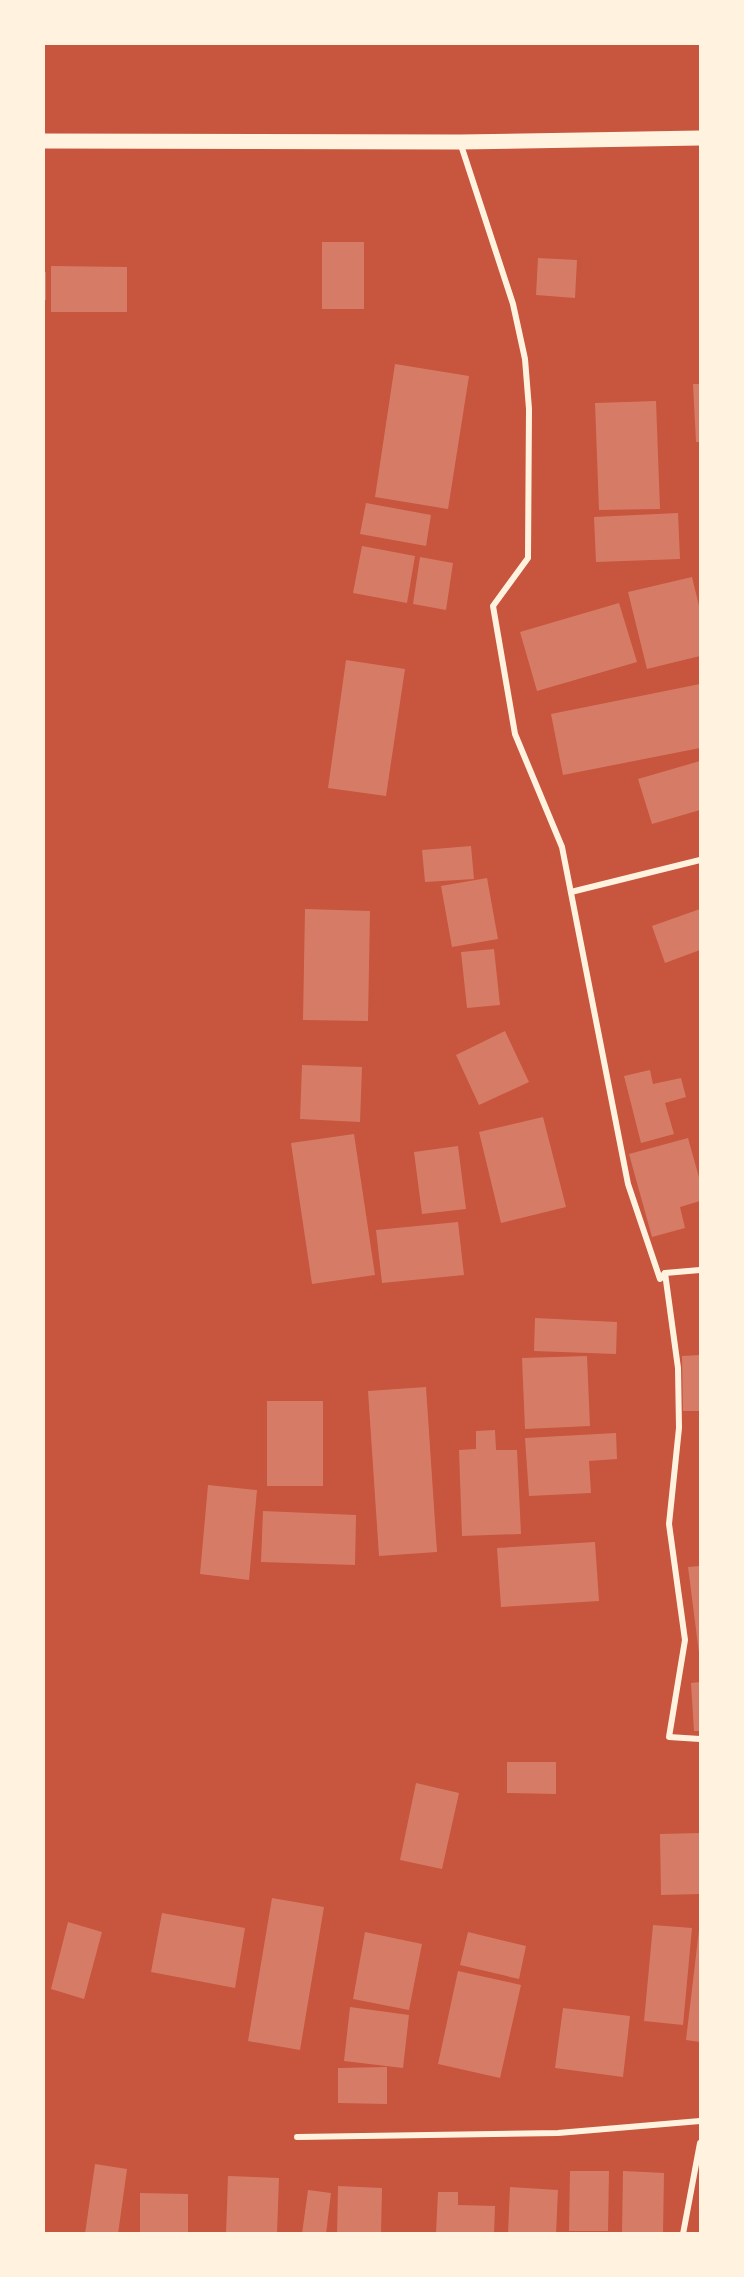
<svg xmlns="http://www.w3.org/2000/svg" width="744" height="2277" viewBox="0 0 744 2277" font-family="Raleway,sans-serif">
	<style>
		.building { fill: #d67c66 }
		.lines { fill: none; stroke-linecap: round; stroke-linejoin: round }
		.minor { stroke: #fff3e0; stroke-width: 6 }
		.primary { stroke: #fff3e0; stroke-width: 15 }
	</style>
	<rect width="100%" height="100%" fill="#c8553d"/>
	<!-- building -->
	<g class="building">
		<rect x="322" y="242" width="42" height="67"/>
		<path d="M538,258L577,260L575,298L536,295Z"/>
		<path d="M51,266L127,267V312H51Z"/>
		<rect x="44" y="272" width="2" height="28"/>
		<path d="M395,364L469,376L448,509L375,497Z"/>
		<path d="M693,384H700V442H696Z"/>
		<path d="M656,401L660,509L599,510L595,403Z"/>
		<path d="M366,503L431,515L426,546L360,534Z"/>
		<path d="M678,513L680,559L596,562L594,517Z"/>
		<path d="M362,546L415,556L407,603L353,593Z"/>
		<path d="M420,557L453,563L446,610L413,604Z"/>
		<path d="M692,577L700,610V656L647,669L628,592Z"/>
		<path d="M619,603L637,662L537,691L520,632Z"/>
		<path d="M346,660L405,669L386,796L328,788Z"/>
		<path d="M700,684V748L563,775L551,714Z"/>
		<path d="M700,761V810L652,824L638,779Z"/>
		<path d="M471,846L474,879L425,882L422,850Z"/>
		<path d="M487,878L498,939L452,947L441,886Z"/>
		<path d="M305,909L370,911L368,1021L303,1020Z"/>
		<path d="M700,909V950L665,963L652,926Z"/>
		<path d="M494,949L500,1005L467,1008L461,952Z"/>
		<path d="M505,1031L529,1082L479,1105L456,1055Z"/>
		<path d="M302,1065L362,1067L360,1122L300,1119Z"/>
		<path d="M650,1070L653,1084L681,1078L686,1097L665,1103L674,1134L641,1143L624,1076Z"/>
		<path d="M543,1117L566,1207L501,1223L479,1132Z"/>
		<path d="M354,1134L375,1275L312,1284L291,1143Z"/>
		<path d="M688,1138L700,1181V1201L680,1207L685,1228L652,1237L629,1154Z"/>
		<path d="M458,1146L466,1209L422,1214L414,1152Z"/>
		<path d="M458,1222L464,1275L382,1283L376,1230Z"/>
		<path d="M535,1318L617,1322L616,1354L534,1351Z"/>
		<path d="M700,1355V1411H683L682,1356Z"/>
		<path d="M587,1356L590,1426L525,1429L522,1358Z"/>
		<path d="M426,1387L437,1552L379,1556L368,1391Z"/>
		<rect x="267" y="1401" width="56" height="85"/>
		<path d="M495,1430L496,1450H517L521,1534L462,1536L459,1450L476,1449V1431Z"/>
		<path d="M616,1433L617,1459L589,1461L591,1493L529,1496L525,1438Z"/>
		<path d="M208,1485L257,1490L249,1580L200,1574Z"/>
		<path d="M263,1511L356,1515L355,1565L261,1562Z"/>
		<path d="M595,1542L599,1601L501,1607L497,1548Z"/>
		<path d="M700,1566V1653H699L688,1567Z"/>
		<path d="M700,1682V1731H694L691,1683Z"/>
		<path d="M507,1762H556V1794L507,1793Z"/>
		<path d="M416,1783L459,1793L442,1869L400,1860Z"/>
		<path d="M700,1833V1894L661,1895L660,1834Z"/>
		<path d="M272,1898L324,1907L300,2050L248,2041Z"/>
		<path d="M162,1913L245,1928L235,1988L151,1972Z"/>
		<path d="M68,1922L102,1932L84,1999L51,1989Z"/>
		<path d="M653,1925L692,1928L683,2025L644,2021Z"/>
		<path d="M699,1930H700V2042L686,2040Z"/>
		<path d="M365,1932L422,1944L409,2010L353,1999Z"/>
		<path d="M468,1932L526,1946L519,1979L460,1965Z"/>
		<path d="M458,1971L521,1985L500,2078L438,2064Z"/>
		<path d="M350,2007L409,2015L403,2068L344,2061Z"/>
		<path d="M563,2008L630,2016L623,2077L555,2068Z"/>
		<path d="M387,2067V2104L338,2103V2068Z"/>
		<path d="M95,2164L127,2169L118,2234H85Z"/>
		<path d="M570,2171H609L608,2231H569Z"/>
		<path d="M623,2171L664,2173L663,2234H622Z"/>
		<path d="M228,2176L279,2178L277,2234H226Z"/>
		<path d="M338,2186L382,2188L381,2234H337Z"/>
		<path d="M510,2187L558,2190L556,2234H508Z"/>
		<path d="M308,2190L331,2193L326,2234H302Z"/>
		<path d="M438,2192H458V2205L495,2206L494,2234L436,2233Z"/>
		<path d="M140,2193L188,2194V2232H140Z"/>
	</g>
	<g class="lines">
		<!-- minor -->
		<g class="minor">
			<path d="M460,142L513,304L525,359L529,409L528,558L493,606L515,734L562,847L628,1184L660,1279L665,1273L700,1270"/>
			<path d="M571,892L700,860"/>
			<path d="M665,1273L678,1368L679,1428L669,1524L685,1640L669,1737L700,1739"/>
			<path d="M297,2137L558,2133L700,2121"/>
			<path d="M683,2234L700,2143"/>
		</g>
		<!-- primary -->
		<path class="primary" d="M44,141L460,142L700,138"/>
	</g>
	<!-- border -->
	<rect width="744" height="2277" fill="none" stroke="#fff3e0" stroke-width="90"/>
</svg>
